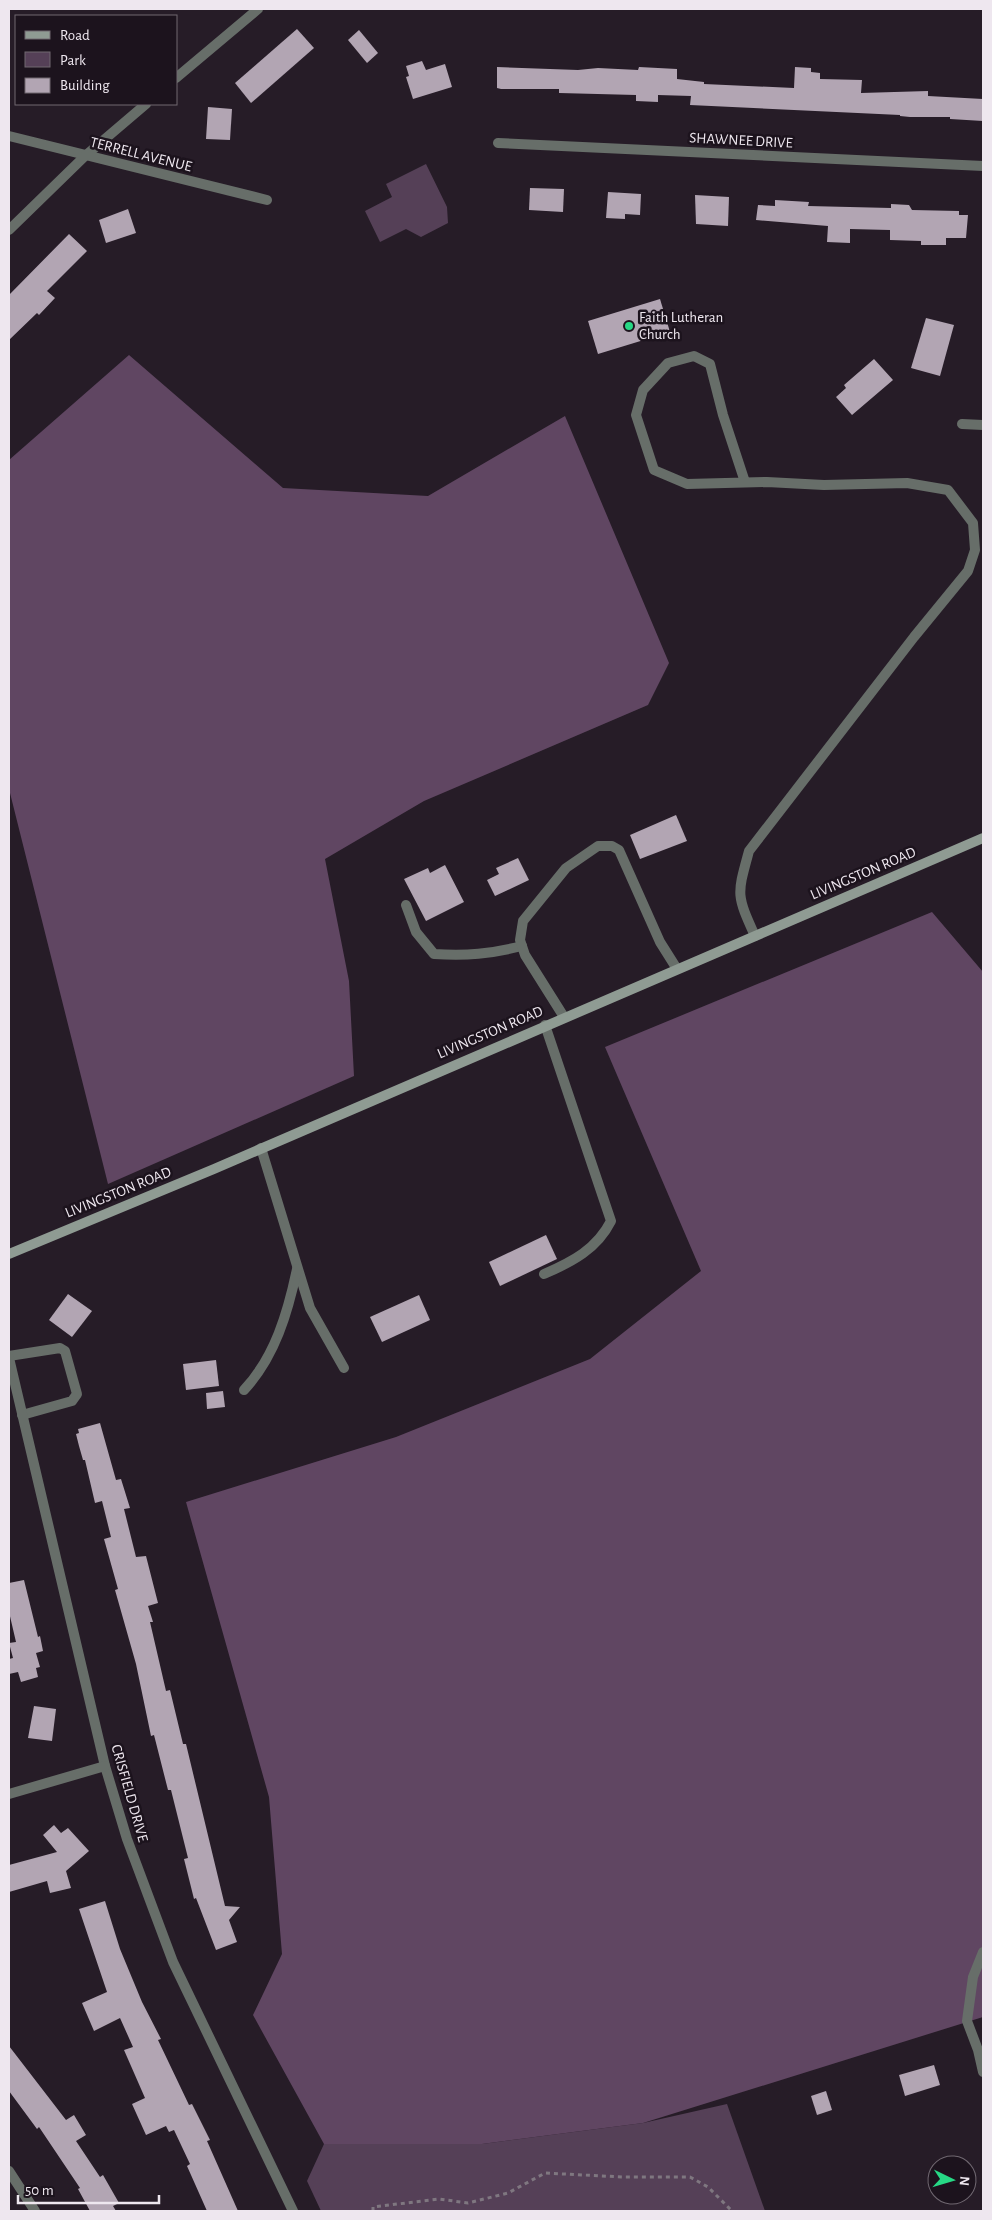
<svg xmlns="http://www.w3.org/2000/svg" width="992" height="2220" viewBox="0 0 992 2220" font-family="'Alegreya Sans',sans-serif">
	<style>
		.green { fill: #554057 }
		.forest { fill: #604662 }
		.building { fill: #b2a5b3 }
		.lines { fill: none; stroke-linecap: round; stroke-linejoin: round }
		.path { stroke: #7f7780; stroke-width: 3; stroke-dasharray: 4 4; stroke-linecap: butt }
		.lane { stroke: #676e69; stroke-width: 10 }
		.street { stroke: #676e69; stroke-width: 10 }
		.secondary { stroke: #8f9b93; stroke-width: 10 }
		.poi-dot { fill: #27d885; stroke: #1c131d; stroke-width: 2 }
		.labels { text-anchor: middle; stroke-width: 5; stroke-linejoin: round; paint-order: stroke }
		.street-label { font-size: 15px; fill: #eee7ef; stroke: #1c131d }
		.poi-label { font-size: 15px; fill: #eee7ef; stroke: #1c131d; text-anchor: start }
	</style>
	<rect width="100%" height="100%" fill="#261c27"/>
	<!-- green -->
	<g class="green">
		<path d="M426,164L447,207L448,223L421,237L406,229L380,242L365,211L392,197L386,184Z"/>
		<path d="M727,2104L765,2211H321L307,2181L324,2144H482L643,2123Z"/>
	</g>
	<!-- forest -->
	<g class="forest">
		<path d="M129,355L283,488L428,496L565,416L669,663L648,705L424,801L325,859L349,981L354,1076L108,1184L9,789V460Z"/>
		<path d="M932,912L983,972V2017L643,2123L482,2144H324L253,2015L282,1954L269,1797L186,1502L396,1437L590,1359L701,1271L605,1047Z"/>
	</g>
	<!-- building -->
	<g class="building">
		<path d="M297,29L314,48L251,103L235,83Z"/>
		<path d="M359,30L378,53L367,63L348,40Z"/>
		<path d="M422,61L426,70L445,64L452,87L413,99L406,77L409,76L406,66Z"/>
		<path d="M497,67L578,70L598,68L638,70L639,67L677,69V79L704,82V84L794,88L795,67L811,68V72L820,73V79L862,80L861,93L928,91V96L983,99V121L950,119V117H910L900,116V115L690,105L691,96L658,95V102L636,101V95L559,93V89H501L497,88Z"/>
		<path d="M208,107L232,109L230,140L206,139Z"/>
		<path d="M530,188L564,189L563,212L529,210Z"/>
		<path d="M608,192L641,194L640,215L625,214V219L606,218Z"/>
		<path d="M695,195L729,197L728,226L696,224Z"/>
		<path d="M775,200L809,202L808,206L891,208V204L909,205L912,210L959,211V215H968L966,238H946V245H921V241L890,240V230L850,229V243L827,242L828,226L756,220L758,205L775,206Z"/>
		<path d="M128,209L136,233L106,243L99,220Z"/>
		<path d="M69,234L87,251L47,291L55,298L39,315L37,313L9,340V295Z"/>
		<path d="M660,299L670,332L598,354L588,321Z"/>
		<path d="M926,318L954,325L940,376L911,368Z"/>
		<path d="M874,359L893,380L852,415L836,397L846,388L844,385Z"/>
		<path d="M676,815L687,841L640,859L630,835Z"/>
		<path d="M518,858L529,880L495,896L487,880L499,874L496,868Z"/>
		<path d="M445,865L464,902L426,921L404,879L428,868L430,873Z"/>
		<path d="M546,1235L557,1259L500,1286L489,1262Z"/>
		<path d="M68,1294L92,1311L72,1337L49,1320Z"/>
		<path d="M419,1295L430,1320L382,1342L370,1317Z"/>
		<path d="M216,1360L219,1386L186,1390L183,1364Z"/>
		<path d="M223,1391L225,1407L207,1409L206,1393Z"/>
		<path d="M100,1423L116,1480L121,1479L130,1508L124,1509L136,1557L146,1556L158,1603L148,1606L153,1622H150L166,1691L170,1690L183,1744H186L225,1906L240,1907L229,1920L237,1942L216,1950L196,1898L194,1899L184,1859L188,1858L171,1790H168L154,1735L151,1736L136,1664L115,1590L118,1589L104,1539L111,1537L102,1501L95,1503L85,1460H83L79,1446L76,1434L79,1433L78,1429Z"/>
		<path d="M24,1580L38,1637L40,1636L43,1651L36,1653L40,1667L36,1668L38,1677L21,1682L18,1672L9,1674V1659L13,1658L9,1643L16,1642L9,1612V1583Z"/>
		<path d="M34,1706L56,1709L52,1741L28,1738Z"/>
		<path d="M54,1825L61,1833L68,1828L89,1851L66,1871L71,1888L50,1893L47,1881L9,1892V1865L57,1852L43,1835Z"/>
		<path d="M105,1901L120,1949L142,2002L161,2039L158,2040L189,2105L192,2104L210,2140L207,2141L238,2211H207L187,2166L190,2164L174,2130L169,2132L166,2126L146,2135L132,2104L145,2098L124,2050L133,2047L120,2018L94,2031L82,2003L107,1992L79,1909Z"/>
		<path d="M9,2046L66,2120L74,2115L86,2135L76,2141L100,2177L103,2175L119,2203L113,2206L116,2211H90L78,2189L80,2188L39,2127L37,2129L9,2091Z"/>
		<path d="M934,2065L940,2085L905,2096L899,2075Z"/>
		<path d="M826,2091L832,2110L817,2115L811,2096Z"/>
	</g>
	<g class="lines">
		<!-- path -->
		<path class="path" d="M373,2211V2207L439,2199L468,2203L508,2193L545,2173L622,2177H690L708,2187L732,2211"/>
		<!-- lane -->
		<g class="lane">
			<path d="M406,905L416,932L434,954C467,956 490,954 522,946"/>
			<path d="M564,1017L525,955L520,940L523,921L566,868L598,846H612L619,850L660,942L677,969"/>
			<path d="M261,1148L310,1308L344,1368"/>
			<path d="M544,1274C572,1262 597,1249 611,1221L545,1025"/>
			<path d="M9,1356L60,1348L65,1351L77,1394L72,1401L22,1415"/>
			<path d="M244,1390C275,1357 288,1312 297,1269"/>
			<path d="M983,1952L973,1977L967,2021L978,2050L983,2072"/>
		</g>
		<!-- street -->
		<g class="street">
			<path d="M176,78L258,9"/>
			<path d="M9,136L267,200"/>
			<path d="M498,143L983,166"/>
			<path d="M9,230L85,156L146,104"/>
			<path d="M962,424L983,425"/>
			<path d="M745,482L723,415L710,364L694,356L668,363L643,390L636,415L654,470L687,484L767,482L824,485L907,483L948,490L973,523L975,550L968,571L914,637L749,851C737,895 736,894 755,936"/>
			<path d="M9,1358L105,1766L127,1839L173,1962L293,2211"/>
			<path d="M9,1794L105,1766"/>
			<path d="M9,2171L35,2211"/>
		</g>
		<!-- secondary -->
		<path class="secondary" d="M9,1254L214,1169L983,838"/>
	</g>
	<!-- markers -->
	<circle class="poi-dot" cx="629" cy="326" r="5"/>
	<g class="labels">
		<!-- street labels -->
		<g class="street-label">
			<text transform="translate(741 140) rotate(3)" y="5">SHAWNEE DRIVE</text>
			<text transform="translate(141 154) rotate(14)" y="5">TERRELL AVENUE</text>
			<text transform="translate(863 873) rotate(-23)" y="5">LIVINGSTON ROAD</text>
			<text transform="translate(490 1032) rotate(-23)" y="5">LIVINGSTON ROAD</text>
			<text transform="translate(118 1192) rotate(-22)" y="5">LIVINGSTON ROAD</text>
			<text transform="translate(130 1793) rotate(74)" y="5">CRISFIELD DRIVE</text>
		</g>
		<!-- poi labels -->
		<g class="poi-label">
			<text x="639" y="322">Faith Lutheran<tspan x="639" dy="17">Church</tspan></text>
		</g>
	</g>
	<!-- border -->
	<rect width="992" height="2220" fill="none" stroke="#eee7ef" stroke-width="20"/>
	<!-- legend -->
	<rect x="15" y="15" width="162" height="90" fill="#1c131d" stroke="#706871"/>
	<rect x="25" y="31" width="25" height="8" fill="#8f9b93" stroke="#706871"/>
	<text x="60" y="40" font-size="15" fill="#eee7ef">Road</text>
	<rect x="25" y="52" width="25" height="15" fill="#554057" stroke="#706871"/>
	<text x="60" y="65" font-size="15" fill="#eee7ef">Park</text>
	<rect x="25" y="78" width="25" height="15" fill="#b2a5b3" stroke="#706871"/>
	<text x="60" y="90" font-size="15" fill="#eee7ef">Building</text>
	<!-- north arrow -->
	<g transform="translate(952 2180) rotate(95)"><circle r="24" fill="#1c131d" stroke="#706871"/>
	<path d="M0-4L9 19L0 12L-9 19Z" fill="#27d885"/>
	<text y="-8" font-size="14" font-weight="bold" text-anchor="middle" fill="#eee7ef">N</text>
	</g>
	<!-- scale -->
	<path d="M18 2195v8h141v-8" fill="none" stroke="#eee7ef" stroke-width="2.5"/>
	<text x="25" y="2195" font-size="15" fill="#eee7ef" stroke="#1c131d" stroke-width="4" paint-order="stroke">50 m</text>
</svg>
